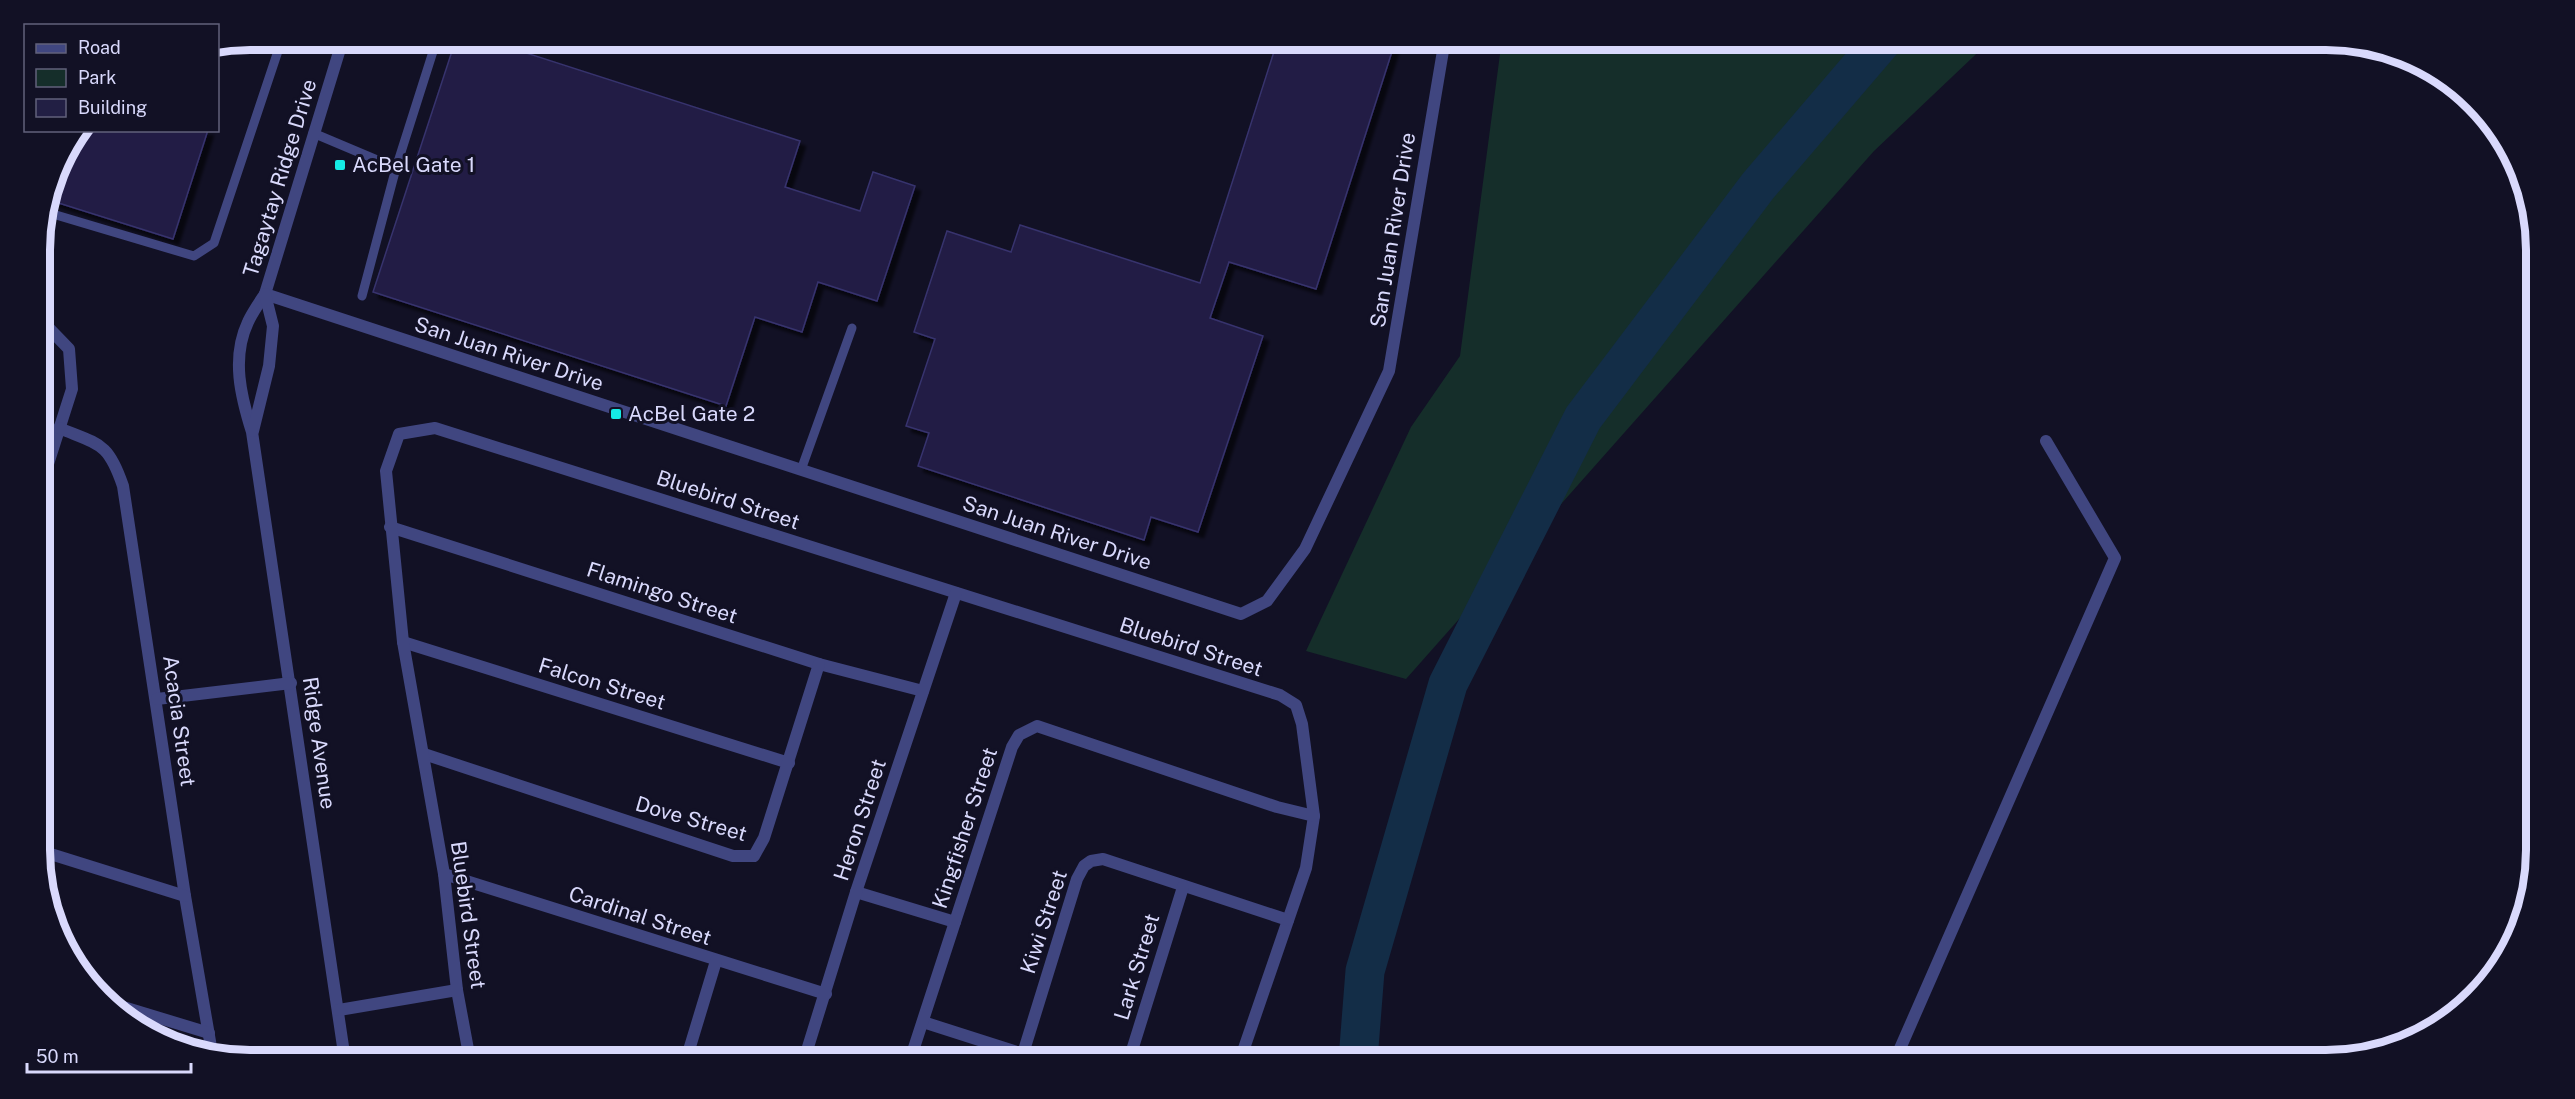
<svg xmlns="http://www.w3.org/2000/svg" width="2575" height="1099" viewBox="0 0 2575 1099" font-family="'Public Sans',sans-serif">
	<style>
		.green { fill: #152e2a }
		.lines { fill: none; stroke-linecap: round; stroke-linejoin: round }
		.river { stroke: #132d47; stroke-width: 39 }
		.building { fill: #221f44; stroke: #37336e; stroke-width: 1.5; filter: url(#shadow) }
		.lane { stroke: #404680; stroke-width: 9 }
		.street { stroke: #404680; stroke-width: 12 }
		.poi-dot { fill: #15ebe5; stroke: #121125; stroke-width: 2 }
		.labels { text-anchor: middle; stroke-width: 6; stroke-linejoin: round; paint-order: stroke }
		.poi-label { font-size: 21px; fill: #d9d9fc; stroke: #121125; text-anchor: start }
		.street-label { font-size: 21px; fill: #d9d9fc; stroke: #121125 }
		.rim { fill: none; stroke: #d9d9fc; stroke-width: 8 }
	</style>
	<defs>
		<filter id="shadow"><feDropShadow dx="5.5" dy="5.5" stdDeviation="1.5" flood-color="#0009"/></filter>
	</defs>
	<rect width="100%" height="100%" fill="#121125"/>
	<!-- green -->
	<path class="green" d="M1502,39H1992L1874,151L1406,679L1306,651L1411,427L1460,356Z"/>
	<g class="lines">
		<!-- river -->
		<path class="river" d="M1358,1060L1365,971L1448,684L1583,418L1758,186L1884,39"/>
	</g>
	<!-- building -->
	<g class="building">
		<path d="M456,39H483L800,141L785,187L860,211L873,172L915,186L877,301L818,282L802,332L755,317L726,406L373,292Z"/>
		<path d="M1278,39H1396L1316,289L1229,262L1210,318L1263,336L1198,532L1151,517L1144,540L918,466L929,433L906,426L935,339L914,332L947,231L1011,252L1020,225L1200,283Z"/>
		<path d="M81,130H208L173,239L49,200L61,157Z"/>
	</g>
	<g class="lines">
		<!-- lane -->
		<g class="lane">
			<path d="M313,133L396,168"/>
			<path d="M46,212L194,256L214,243L282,39"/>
			<path d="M362,296L396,168L437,39"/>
			<path d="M801,470L852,328"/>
		</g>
		<!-- street -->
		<g class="street">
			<path d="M343,39L265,294C259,303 252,313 248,322C231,358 241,397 252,432L345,1060"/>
			<path d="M265,294L1241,614L1267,601L1305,549L1389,371L1445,39"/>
			<path d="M40,319L69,349L72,389L40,489"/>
			<path d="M59,428C100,445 108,442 123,486L185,896L212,1053"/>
			<path d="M253,431L269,366L273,326L265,294"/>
			<path d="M390,527L819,664L923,691"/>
			<path d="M403,642L789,763"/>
			<path d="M157,699L291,683"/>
			<path d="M424,754L733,856H754L764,838L819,664"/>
			<path d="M41,851L185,896"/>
			<path d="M444,874L826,994"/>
			<path d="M856,892L955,922"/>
			<path d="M120,1006L209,1033"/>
			<path d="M339,1010L457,990"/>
			<path d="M923,1022L1023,1054"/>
			<path d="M470,1060L457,990L444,874L403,642L386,471L399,434L435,428L1280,695L1296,705L1302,724L1314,816L1306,868L1240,1060"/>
			<path d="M686,1060L716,961"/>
			<path d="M804,1060L856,892L956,593"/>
			<path d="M910,1060L1012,747L1019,735L1037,726L1277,807L1314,816"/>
			<path d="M1021,1060L1077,879L1084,866L1091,861L1103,859L1288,920"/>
			<path d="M1129,1060L1183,887"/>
			<path d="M1895,1060L2115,558L2046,441"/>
		</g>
	</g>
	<!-- markers -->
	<g class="poi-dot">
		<rect x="334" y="159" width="12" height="12" rx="3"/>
		<rect x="610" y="408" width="12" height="12" rx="3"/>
	</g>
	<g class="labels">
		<!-- poi labels -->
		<g class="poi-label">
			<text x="352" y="172">AcBel Gate 1</text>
			<text x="628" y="421">AcBel Gate 2</text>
		</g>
		<!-- street labels -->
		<g class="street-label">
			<text transform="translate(280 178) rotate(-73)" y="7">Tagaytay Ridge Drive</text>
			<text transform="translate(1393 230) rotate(-81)" y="7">San Juan River Drive</text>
			<text transform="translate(509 354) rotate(18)" y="7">San Juan River Drive</text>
			<text transform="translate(728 500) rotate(18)" y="7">Bluebird Street</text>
			<text transform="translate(1057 533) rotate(18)" y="7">San Juan River Drive</text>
			<text transform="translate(662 593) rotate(18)" y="7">Flamingo Street</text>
			<text transform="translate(1191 647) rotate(18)" y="7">Bluebird Street</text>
			<text transform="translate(602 684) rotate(17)" y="7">Falcon Street</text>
			<text transform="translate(179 721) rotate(82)" y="7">Acacia Street</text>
			<text transform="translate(319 743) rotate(82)" y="7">Ridge Avenue</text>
			<text transform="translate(691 819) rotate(16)" y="7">Dove Street</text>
			<text transform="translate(860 820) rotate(-72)" y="7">Heron Street</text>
			<text transform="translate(965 828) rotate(-72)" y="7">Kingfisher Street</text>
			<text transform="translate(468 915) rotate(82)" y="7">Bluebird Street</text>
			<text transform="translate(640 916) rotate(18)" y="7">Cardinal Street</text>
			<text transform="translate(1044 922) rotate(-72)" y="7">Kiwi Street</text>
			<text transform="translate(1137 967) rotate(-73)" y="7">Lark Street</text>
		</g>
	</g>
	<!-- crop -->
	<path d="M0 0H2575V1099H0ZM250 50H2326A200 200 0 0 1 2526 250V850A200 200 0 0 1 2326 1050H250A200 200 0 0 1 50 850V250A200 200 0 0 1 250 50Z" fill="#121125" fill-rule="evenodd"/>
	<path class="rim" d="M250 50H2326A200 200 0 0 1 2526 250V850A200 200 0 0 1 2326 1050H250A200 200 0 0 1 50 850V250A200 200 0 0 1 250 50Z"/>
	<!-- legend -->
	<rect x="24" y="24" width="195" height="108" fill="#121125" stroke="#62617b" stroke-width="1.5"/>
	<rect x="36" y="44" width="30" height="9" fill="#404680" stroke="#62617b" stroke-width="1.5"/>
	<text x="78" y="54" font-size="18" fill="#d9d9fc">Road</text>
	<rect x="36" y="69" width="30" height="18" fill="#152e2a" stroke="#62617b" stroke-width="1.5"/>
	<text x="78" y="84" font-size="18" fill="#d9d9fc">Park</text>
	<rect x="36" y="99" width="30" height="18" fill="#221f44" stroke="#62617b" stroke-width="1.5"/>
	<text x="78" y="114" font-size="18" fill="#d9d9fc">Building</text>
	<!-- scale -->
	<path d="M27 1063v9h164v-9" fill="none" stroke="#d9d9fc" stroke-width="3"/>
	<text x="36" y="1063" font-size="18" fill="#d9d9fc" stroke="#121125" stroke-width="4.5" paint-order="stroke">50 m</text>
</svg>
